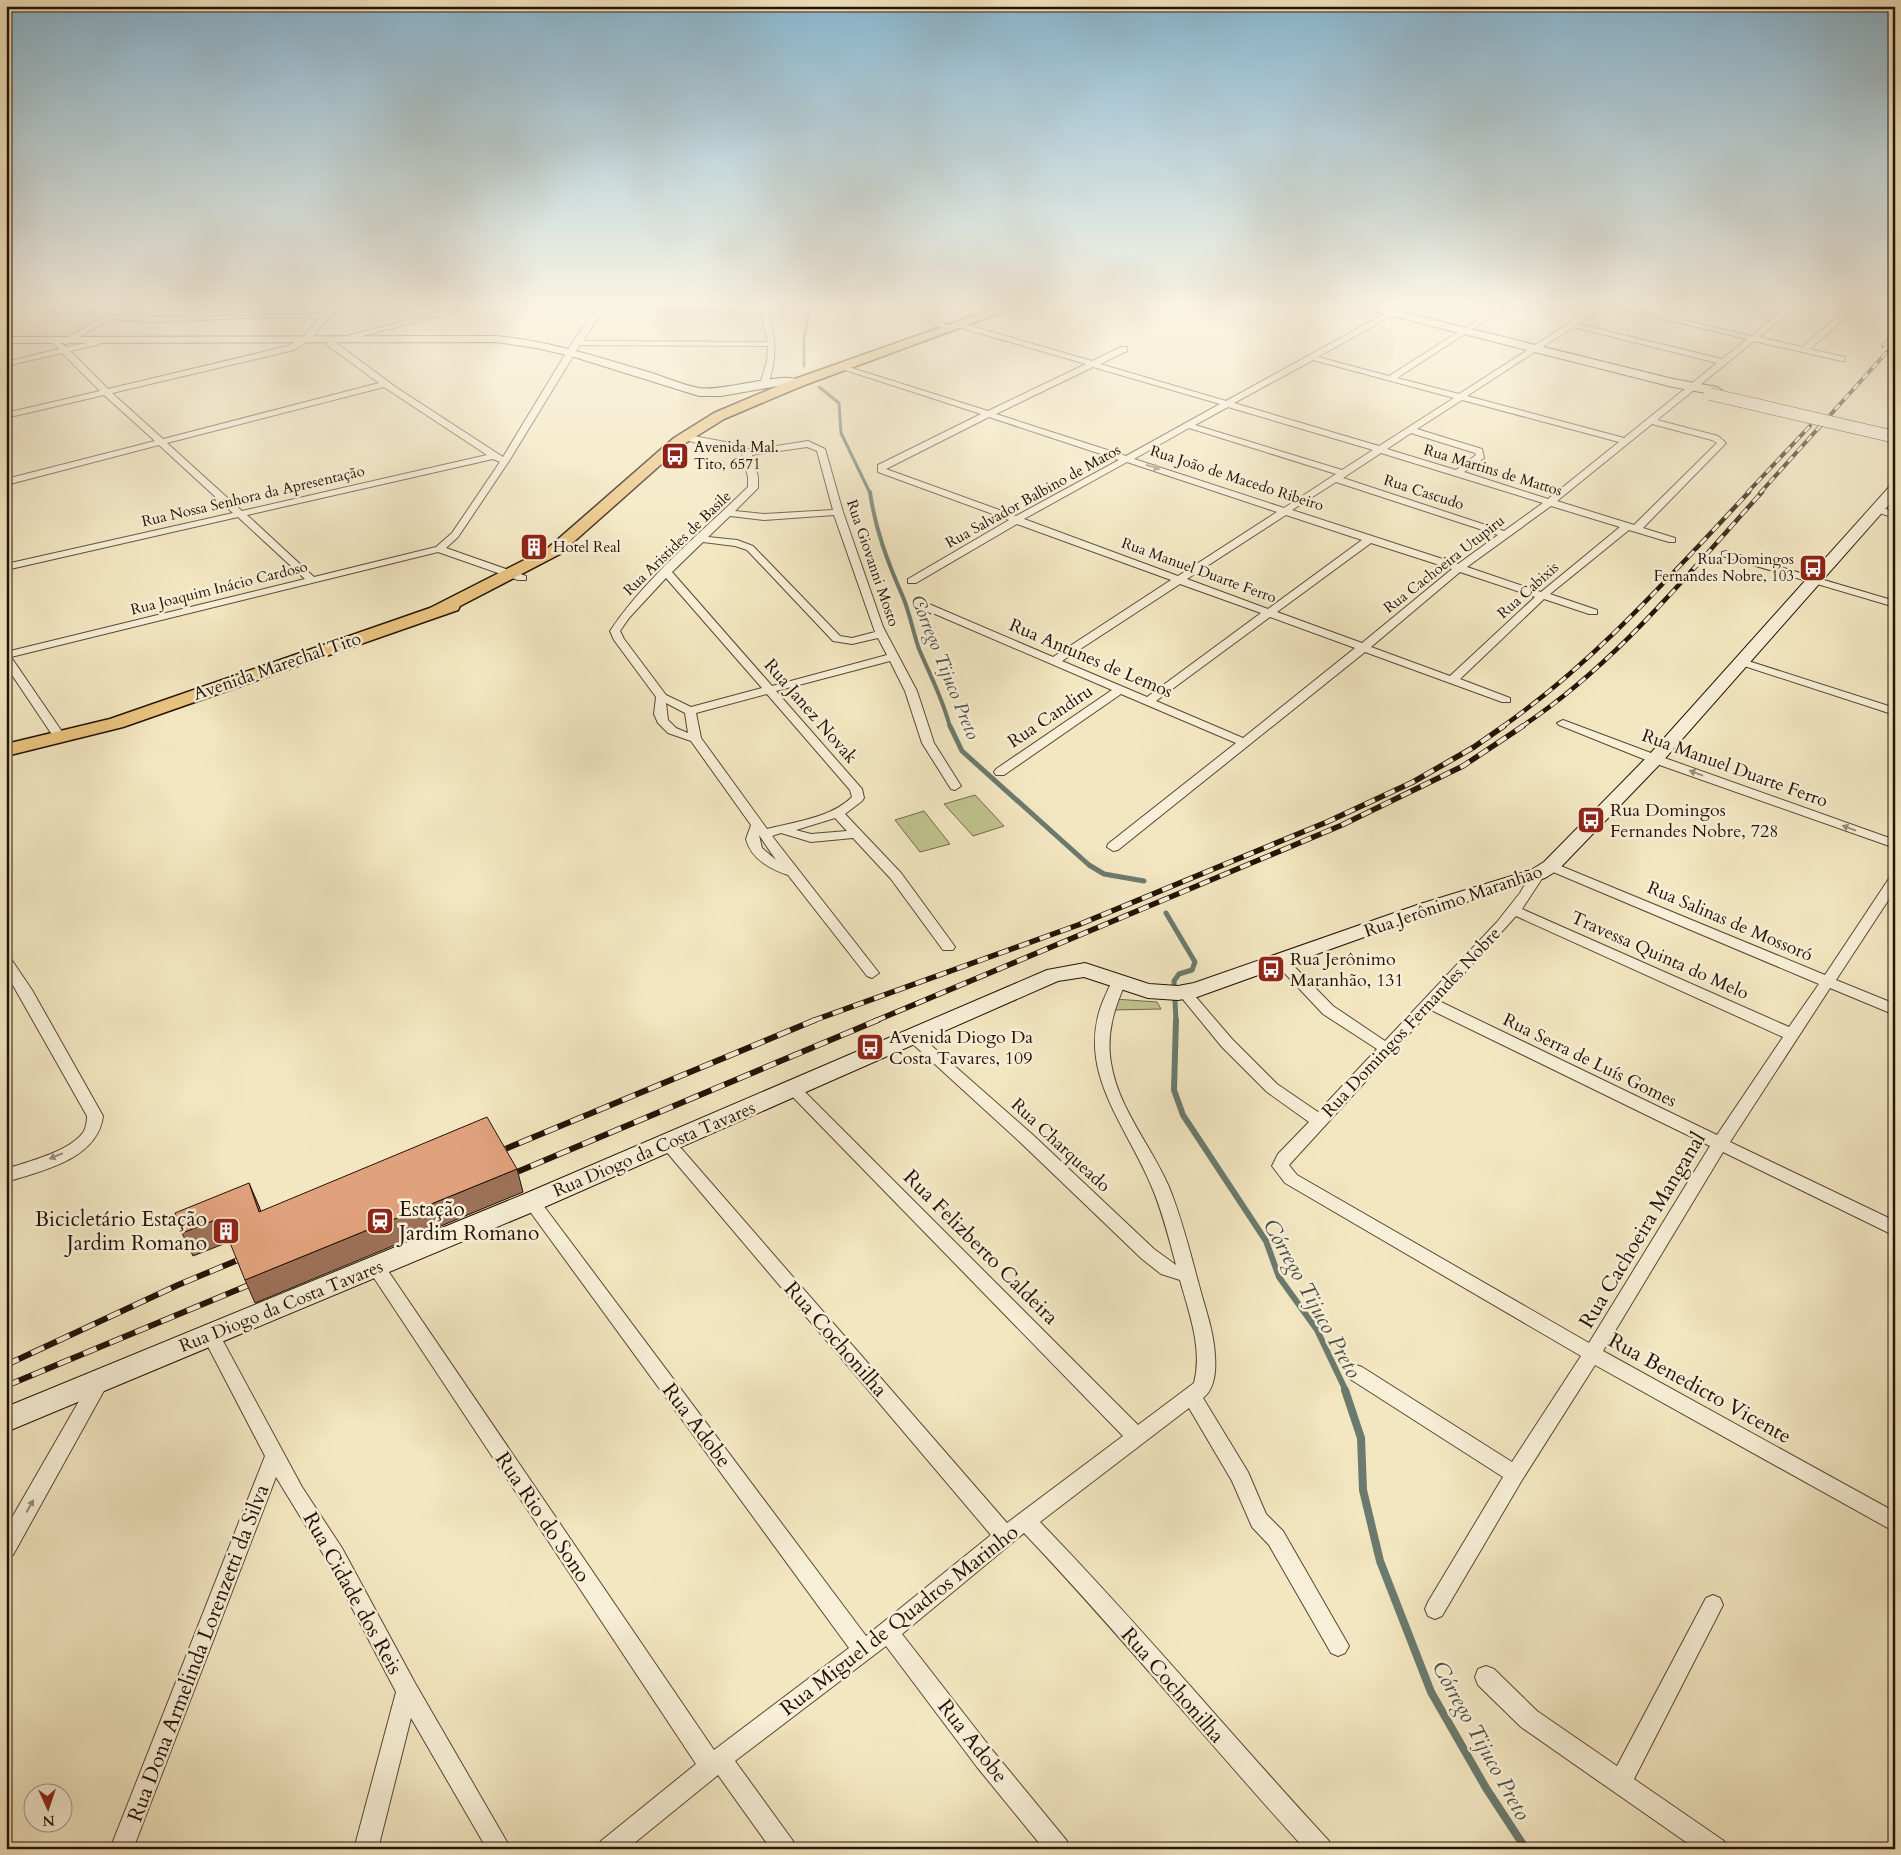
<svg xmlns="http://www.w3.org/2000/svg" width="1901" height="1855" viewBox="0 0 1901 1855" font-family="Cardo,serif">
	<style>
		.green { fill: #c1c48e; stroke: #726b4a }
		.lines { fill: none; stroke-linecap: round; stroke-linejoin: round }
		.stream-far4 { stroke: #6b7a6e; stroke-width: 3 }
		.stream-far3 { stroke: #6b7a6e; stroke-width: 4 }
		.stream-far2 { stroke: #6b7a6e; stroke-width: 5 }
		.stream-far1 { stroke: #6b7a6e; stroke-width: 6 }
		.stream { stroke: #6b7a6e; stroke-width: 8 }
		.street-casing { stroke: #584735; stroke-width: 2 }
		.secondary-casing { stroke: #241206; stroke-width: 2 }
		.primary-casing { stroke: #241206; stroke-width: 3 }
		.street { fill: #f7efd7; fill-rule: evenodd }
		.secondary { fill: #f7efd7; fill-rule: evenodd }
		.primary { fill: #eac480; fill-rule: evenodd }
		.rail-far3-casing { stroke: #241206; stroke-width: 4 }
		.rail-far2-casing { stroke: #241206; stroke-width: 4.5 }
		.rail-far1-casing { stroke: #241206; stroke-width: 5.5 }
		.rail-casing { stroke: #241206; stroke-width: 6 }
		.rail-far3 { stroke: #f7efd7; stroke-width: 2.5; stroke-dasharray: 7; stroke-linecap: butt }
		.rail-far2 { stroke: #f7efd7; stroke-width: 3; stroke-dasharray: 9; stroke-linecap: butt }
		.rail-far1 { stroke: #f7efd7; stroke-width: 4; stroke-dasharray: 11; stroke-linecap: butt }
		.rail { stroke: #f7efd7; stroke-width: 4.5; stroke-dasharray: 14; stroke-linecap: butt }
		.secondary-bridge-casing { stroke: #241206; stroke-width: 13; stroke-linecap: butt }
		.secondary-bridge { stroke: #f7efd7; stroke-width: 12 }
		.shaded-wall { fill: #9d7157; stroke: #241206 }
		.building { fill: #e0a27c; stroke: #241206 }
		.oneway { fill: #988c79 }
		.labels { text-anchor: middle; stroke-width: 5; stroke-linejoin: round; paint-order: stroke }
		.far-poi-label { font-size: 15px; fill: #241206; stroke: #f7efd7; text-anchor: start }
		.far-street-label { font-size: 15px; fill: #241206; stroke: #f7efd7 }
		.street-label { font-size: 18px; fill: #241206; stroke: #f7efd7 }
		.poi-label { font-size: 18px; fill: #241206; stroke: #f7efd7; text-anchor: start }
		.water-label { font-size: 19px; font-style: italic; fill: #4e4f43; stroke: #f7efd7 }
		.near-poi-label { font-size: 21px; fill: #241206; stroke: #f7efd7; text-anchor: start }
		.near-street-label { font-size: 21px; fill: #241206; stroke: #f7efd7 }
		.near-water-label { font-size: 22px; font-style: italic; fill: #4e4f43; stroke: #f7efd7 }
	</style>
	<rect width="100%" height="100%" fill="#f3e7c1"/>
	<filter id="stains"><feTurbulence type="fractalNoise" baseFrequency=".004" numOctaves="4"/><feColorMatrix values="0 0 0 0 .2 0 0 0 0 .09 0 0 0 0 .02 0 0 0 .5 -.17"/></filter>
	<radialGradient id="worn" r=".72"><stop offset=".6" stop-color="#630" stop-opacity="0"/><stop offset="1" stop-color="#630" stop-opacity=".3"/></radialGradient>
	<!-- green -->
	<g class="green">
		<path d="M975,795L1004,826L973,836L944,804Z"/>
		<path d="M924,811L950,844L920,852L895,820Z"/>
		<path d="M1115,999L1157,1002L1161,1009L1111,1010Z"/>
	</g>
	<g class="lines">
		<!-- stream-far4 -->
		<g class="stream-far4">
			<path d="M804,366V337L809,314L807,306"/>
			<path d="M819,387L839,403L841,433L870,493"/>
		</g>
		<!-- stream-far3 -->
		<path class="stream-far3" d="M870,492C875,529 888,563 903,597C910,614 913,632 919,649C930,675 943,699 950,727"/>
		<!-- stream-far2 -->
		<g class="stream-far2">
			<path d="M950,726L962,751L1089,865L1104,874L1144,881"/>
			<path d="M1166,913L1195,962L1192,970L1179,974L1174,981L1176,1021"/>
		</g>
		<!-- stream-far1 -->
		<path class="stream-far1" d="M1176,1020L1174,1090L1183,1115L1266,1241L1279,1277L1317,1330L1346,1391"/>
		<!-- stream -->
		<path class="stream" d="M1345,1390L1361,1438L1363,1490L1380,1561L1431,1692L1486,1788L1526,1849"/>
		<!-- street casing -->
		<g class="street-casing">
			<g id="street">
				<path d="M331,306H339L309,341L294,350L112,393L163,439L379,383L327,345V341L463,306H476L336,343L397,388L503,457L572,343L599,306H766C775,333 778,354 769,381L765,383L761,381L767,361L768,346L580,345L509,461L458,537L446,548L526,576V580H518L438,552L11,657L65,736L63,739H55L6,666V652L305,579L238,517L6,570V564L233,513L159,445L6,485V479L155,441L104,395L6,418V413L100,391L62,353L6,366V362L59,349L53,343L57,341L66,347L101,340V344L70,351L108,389L288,346L303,337L320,318H242L156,322L110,319L67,344H64V340L112,312L6,311V307L120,308L124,310L117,315C185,320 256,314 324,314ZM605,308L631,311L760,310L768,342L583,341ZM384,387L487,455L242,511L167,443ZM493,459L500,462L452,533L436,547L314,577L247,515Z"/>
				<path d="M908,306H917L948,326L941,328Z"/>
				<path d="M985,306H995L997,308L993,310Z"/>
				<path d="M1399,306H1409L1318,357L1389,376L1499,306H1508L1397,378L1459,394L1596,306H1605L1578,324L1722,359L1747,339L1610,306H1624L1751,336L1774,318L1727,306H1741L1778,314L1788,306H1797L1759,337L1802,347L1847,309L1841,306H1855L1894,316L1890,318L1854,310L1810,349L1845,357V361H1842L1754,341L1657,420L1718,436L1726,443L1643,528L1675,538V542H1669L1629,530L1550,594L1597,610V614H1589L1544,599L1460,679L1510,698V702H1502L1365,652L1118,850L1113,851L1107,847L1108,844L1236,743L1121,694L1004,775H996L994,772L996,769L1112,690L921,608V604H929L1053,657L1171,580L1017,524L916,583H908V579L1009,520L878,472V465L981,414L839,368V364L988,411L1086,364L958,327L957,325L961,323L1092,361L1121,347H1127V351L1100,364L1226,401ZM1573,327L1717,363L1624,438L1467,396ZM1313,360L1454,398L1379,446L1234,403ZM1093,367L1220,404L1126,456L996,414ZM1462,400L1619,442L1548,499L1464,472L1484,458L1482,449L1417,429ZM1228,407L1373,450L1342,470L1195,425ZM989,417L1119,460L1016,516L886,469ZM1652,424L1712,440L1717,443L1634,525L1557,501ZM1189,428L1336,474L1284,508L1134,459ZM1411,433L1475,453L1476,455L1456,470L1387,449ZM1381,453L1543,503L1504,531L1343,478ZM1127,462L1277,512L1178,576L1024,519ZM1336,482L1498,535L1458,564L1292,510ZM1551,506L1620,527L1541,592L1467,567ZM1286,515L1362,540L1268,609L1187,579ZM1371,543L1452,569L1362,643L1277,612ZM1460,572L1535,597L1450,676L1371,647ZM1180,584L1261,613L1147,697L1062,661ZM1270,617L1355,648L1243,738L1156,701Z"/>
				<rect x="1891" y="368" width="4" height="4"/>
				<path d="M683,434L736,444L750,450L808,441L825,449L843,512L883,627L917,691L934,743L961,786L955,790L951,789L922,743L905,691L890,661L776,691L862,789L864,798L862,801L845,814L901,873L953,944L955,947L953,950H943L891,879L853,838L811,842L781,833L772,836L879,973L872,978L867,976L788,875C770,869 751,859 746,839L751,825L691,741L668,733L658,723L654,714L656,697L614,640L610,631C646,577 701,533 748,487V477L742,453L680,439V435ZM807,447L817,451L833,510L764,514L735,511L758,488V477L752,455ZM834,515L875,632L852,638L840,636L753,546L737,540L708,537L730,516L764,520ZM703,542L735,546L747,550L833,641L852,644L878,638L887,655L772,686L672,572ZM666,578L762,688L691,707L666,695L624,639L620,631L629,618ZM767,694L850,790L852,797C831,818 794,822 767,829L701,738L696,713ZM666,703L685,713L688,733L676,728L668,720ZM835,818L847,831L811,834L796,830ZM759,835L776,860L762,848Z"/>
				<path d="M1876,506L1895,512V518L1873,511L1871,509Z"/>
				<path d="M1726,551L1895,601V607L1722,556V552Z"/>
				<path d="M1742,659L1895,708V715L1738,664L1736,662Z"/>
				<path d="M1563,720L1659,756L1895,840V848L1651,762L1559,725L1557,723Z"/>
				<path d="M1551,862L1825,975L1890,877L1895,876V890L1836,980L1895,1004V1015L1830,988L1730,1142L1895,1221V1236L1723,1152L1603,1351L1895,1512V1532L1595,1365L1522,1480L1442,1616L1435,1619L1428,1616L1425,1609L1428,1602L1503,1477L1350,1379L1347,1373L1350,1367L1356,1365L1362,1367L1512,1462L1581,1356L1285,1183L1272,1166L1278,1154L1309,1122L1267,1092L1222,1047L1177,992L1179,989H1189L1232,1039L1277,1084L1318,1112L1377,1049L1323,1014L1276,964L1274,961L1276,958H1286L1333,1006L1385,1041L1497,922L1520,893L1533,871H1543L1545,874L1522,909L1789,1027L1819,984L1546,869L1544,866ZM1516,916L1783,1037L1717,1135L1439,1001ZM1431,1010L1710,1146L1589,1343L1297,1175L1289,1165Z"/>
				<path d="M6,957L11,959L32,990L103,1116C98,1159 42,1171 6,1182V1169C27,1162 72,1151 84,1131C86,1127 87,1121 87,1116L6,973Z"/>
				<path d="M1119,977L1126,982C1114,1008 1106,1034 1111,1063C1118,1108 1151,1145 1169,1187C1182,1219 1190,1252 1199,1285C1205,1308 1214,1332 1215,1356C1216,1370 1215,1389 1203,1398L1248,1472L1266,1514L1283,1531L1349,1646L1345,1653L1338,1656L1331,1653L1269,1545L1252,1527L1232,1481L1189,1408L1040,1522C1140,1625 1232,1736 1329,1841L1332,1849H1305C1210,1745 1121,1635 1024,1533L902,1634L993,1751L1067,1841L1070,1849H1044L977,1767L886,1646L735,1761L793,1841L796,1849H771L718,1775L627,1849H598L601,1841L696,1764L370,1272L367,1267L370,1262L376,1260L382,1262L714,1750L849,1648L523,1202L525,1197L531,1196L537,1197L866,1636L991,1535L659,1143L661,1139L667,1137L673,1139L1007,1523L1123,1436L785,1089L788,1085H798L1138,1425L1194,1383C1203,1349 1189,1313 1180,1280L1161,1274L1142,1259L1021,1143L904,1036L906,1032H916L1033,1135L1154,1249L1176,1265C1169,1238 1162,1210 1151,1185C1126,1125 1075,1070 1103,1001C1107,993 1110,980 1119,977Z"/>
				<path d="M211,1328L217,1330L302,1487L342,1548L415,1683L511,1849H487L411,1718L378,1849H354L396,1692L328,1562L276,1477L133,1849H110L265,1456L202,1335L205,1330Z"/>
				<path d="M100,1373L106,1375L109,1381L106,1387L13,1555L6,1557V1528L94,1375Z"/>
				<path d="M1713,1595L1720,1598L1723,1605L1634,1779L1724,1841L1727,1849H1696L1521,1727L1478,1685L1475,1677L1478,1669L1486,1666L1494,1669L1537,1711L1617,1766L1706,1598Z"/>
			</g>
		</g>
		<!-- secondary casing -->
		<g class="secondary-casing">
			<g id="secondary">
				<path d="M1360,306H1378L1673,379L1717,387L1723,391L1717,395L1673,387L1361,308Z"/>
				<path d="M496,336C547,341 595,356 645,371C663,376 681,385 699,388C720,392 788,371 796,380L790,384L721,396H699L571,356L536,348L496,342L6,343V337Z"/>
				<path d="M1895,485V498L1661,763L1558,870L1545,878L1434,912L1197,997L1178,1000L1148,998L1084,977L1058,981L540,1209L6,1432V1407L522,1195L1047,970L1085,963L1149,984L1178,986L1194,983L1420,904L1531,870L1544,862L1649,755L1890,486Z"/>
			</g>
		</g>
		<!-- primary casing -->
		<g class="primary-casing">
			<path id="primary" d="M1001,306H1019L802,386L724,419L684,444L560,554L460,606L458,610L123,727L6,756V744L110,719L430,608L548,548L674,438L714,413L792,380Z"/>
		</g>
		<!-- street -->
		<use href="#street" class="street"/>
		<!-- secondary -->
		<use href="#secondary" class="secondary"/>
		<!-- primary -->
		<use href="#primary" class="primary"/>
		<!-- rail-far3 casing -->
		<g class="rail-far3-casing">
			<g id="rail-far3">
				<path d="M1883,346L1895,333"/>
				<path d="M1747,493L1810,426"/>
				<path d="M1760,493L1895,343"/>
			</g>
		</g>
		<!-- rail-far2 casing -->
		<g class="rail-far2-casing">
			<g id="rail-far2">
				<path d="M1502,727C1596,661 1671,575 1749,492"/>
				<path d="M1521,727C1615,665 1687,575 1762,492"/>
			</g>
		</g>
		<!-- rail-far1 casing -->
		<g class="rail-far1-casing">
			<g id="rail-far1">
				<path d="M812,1021L1078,925L1327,822L1413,782L1474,747L1504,726"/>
				<path d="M875,1021L1342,825L1463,766L1523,726"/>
			</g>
		</g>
		<!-- rail casing -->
		<g class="rail-casing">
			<g id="rail">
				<path d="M493,1154L815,1020"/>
				<path d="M505,1177L878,1020"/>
				<path d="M6,1365L178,1285L250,1255"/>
				<path d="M6,1386L261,1280"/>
			</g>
		</g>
		<!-- rail-far3 -->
		<use href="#rail-far3" class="rail-far3"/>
		<!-- rail-far2 -->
		<use href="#rail-far2" class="rail-far2"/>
		<!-- rail-far1 -->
		<use href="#rail-far1" class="rail-far1"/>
		<!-- rail -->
		<use href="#rail" class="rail"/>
		<!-- secondary-bridge casing -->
		<g class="secondary-bridge-casing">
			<path id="secondary-bridge" d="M1710,394L1895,437"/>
		</g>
		<!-- secondary-bridge -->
		<use href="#secondary-bridge" class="secondary-bridge"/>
	</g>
	<!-- shaded-wall -->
	<g class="shaded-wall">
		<path d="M517,1169L523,1192L255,1303L245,1280Z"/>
		<path d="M249,1183L259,1206L269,1235L259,1212Z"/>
		<path d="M220,1218L231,1241L193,1256L182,1233Z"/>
	</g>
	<!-- building -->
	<path class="building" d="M487,1117L517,1169L245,1280L220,1218L182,1233L175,1213L249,1183L259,1212Z"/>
	<!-- one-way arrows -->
	<defs><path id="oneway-solid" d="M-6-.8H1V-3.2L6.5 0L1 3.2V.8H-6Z" transform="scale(1.25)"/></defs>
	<g class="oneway">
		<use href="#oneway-solid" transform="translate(1153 467) rotate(18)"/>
		<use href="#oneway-solid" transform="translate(1696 773) rotate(-160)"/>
		<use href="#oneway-solid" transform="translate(1849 828) rotate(-160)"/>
		<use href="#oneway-solid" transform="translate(56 1156) rotate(157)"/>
		<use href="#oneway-solid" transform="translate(30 1506) rotate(-61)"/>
	</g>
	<!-- sky -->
	<linearGradient id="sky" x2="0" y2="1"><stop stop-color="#89b8d3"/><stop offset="0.54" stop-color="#faf4e3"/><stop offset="1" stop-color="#faf4e3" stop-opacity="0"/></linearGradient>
	<rect width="1901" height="566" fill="url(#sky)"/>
	<!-- icons -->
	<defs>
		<g id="bus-square" transform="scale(1.4375)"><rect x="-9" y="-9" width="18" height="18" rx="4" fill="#8f2418" stroke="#f7efd7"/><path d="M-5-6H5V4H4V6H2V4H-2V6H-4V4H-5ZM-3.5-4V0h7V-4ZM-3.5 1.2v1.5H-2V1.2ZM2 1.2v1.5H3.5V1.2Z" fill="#fff"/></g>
		<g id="building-square" transform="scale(1.4375)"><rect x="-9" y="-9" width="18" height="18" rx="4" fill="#8f2418" stroke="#f7efd7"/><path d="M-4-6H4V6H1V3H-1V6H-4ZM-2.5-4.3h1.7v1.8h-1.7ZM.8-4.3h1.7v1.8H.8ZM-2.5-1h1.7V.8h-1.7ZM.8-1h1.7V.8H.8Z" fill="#fff"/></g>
		<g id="station-square" transform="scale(1.4375)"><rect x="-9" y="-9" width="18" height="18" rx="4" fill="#8f2418" stroke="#f7efd7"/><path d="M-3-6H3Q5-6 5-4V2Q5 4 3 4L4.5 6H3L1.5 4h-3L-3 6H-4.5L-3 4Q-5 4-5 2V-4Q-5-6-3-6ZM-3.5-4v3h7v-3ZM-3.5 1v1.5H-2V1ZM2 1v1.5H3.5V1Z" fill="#fff"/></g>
	</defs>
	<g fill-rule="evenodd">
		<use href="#bus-square" x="675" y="456"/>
		<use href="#building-square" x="534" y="547"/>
		<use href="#bus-square" x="1813" y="568"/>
		<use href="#bus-square" x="1591" y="820"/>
		<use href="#bus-square" x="1271" y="969"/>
		<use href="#bus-square" x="870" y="1047"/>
		<use href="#station-square" x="380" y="1221"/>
		<use href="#building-square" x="226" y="1231"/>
	</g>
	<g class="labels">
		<!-- far-poi labels -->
		<g class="far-poi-label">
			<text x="694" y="452">Avenida Mal.<tspan x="694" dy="17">Tito, 6571</tspan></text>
			<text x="553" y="552">Hotel Real</text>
			<text x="1794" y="564" text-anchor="end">Rua Domingos<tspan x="1794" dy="17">Fernandes Nobre, 103</tspan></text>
		</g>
		<!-- far-street labels -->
		<g class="far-street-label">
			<text transform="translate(1493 470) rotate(17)" y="5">Rua Martins de Mattos</text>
			<text transform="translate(1237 478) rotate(18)" y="5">Rua João de Macedo Ribeiro</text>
			<text transform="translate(1424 492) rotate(18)" y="5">Rua Cascudo</text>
			<text transform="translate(253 496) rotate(-13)" y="5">Rua Nossa Senhora da Apresentação</text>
			<text transform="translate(1033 496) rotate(-29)" y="5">Rua Salvador Balbino de Matos</text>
			<text transform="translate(677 543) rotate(-44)" y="5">Rua Aristides de Basile</text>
			<text transform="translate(873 563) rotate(71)" y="5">Rua Giovanni Mosto</text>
			<text transform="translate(1444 564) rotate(-38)" y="5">Rua Cachoeira Utupiru</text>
			<text transform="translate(1199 570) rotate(20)" y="5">Rua Manuel Duarte Ferro</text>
			<text transform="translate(219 588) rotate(-14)" y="5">Rua Joaquim Inácio Cardoso</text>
			<text transform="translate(1528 590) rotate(-42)" y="5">Rua Cabixis</text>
		</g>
		<!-- street labels -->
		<g class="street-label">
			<text transform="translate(1091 658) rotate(23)" y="6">Rua Antunes de Lemos</text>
			<text transform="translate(277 666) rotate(-19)" y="6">Avenida Marechal Tito</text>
			<text transform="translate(811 711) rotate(49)" y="6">Rua Janez Novak</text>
			<text transform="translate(1050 716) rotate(-34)" y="6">Rua Candiru</text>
			<text transform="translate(1735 768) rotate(20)" y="6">Rua Manuel Duarte Ferro</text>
			<text transform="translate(1453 901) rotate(-19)" y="6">Rua Jerônimo Maranhão</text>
			<text transform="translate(1730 921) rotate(23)" y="6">Rua Salinas de Mossoró</text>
			<text transform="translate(1660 955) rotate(24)" y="6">Travessa Quinta do Melo</text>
			<text transform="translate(1411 1022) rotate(-47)" y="6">Rua Domingos Fernandes Nobre</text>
			<text transform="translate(1590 1060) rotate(26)" y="6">Rua Serra de Luís Gomes</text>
			<text transform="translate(1061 1145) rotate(43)" y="6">Rua Charqueado</text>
			<text transform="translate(654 1149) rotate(-23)" y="6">Rua Diogo da Costa Tavares</text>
			<text transform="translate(281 1306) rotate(-22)" y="6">Rua Diogo da Costa Tavares</text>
		</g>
		<!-- poi labels -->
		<g class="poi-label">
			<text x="1610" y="816">Rua Domingos<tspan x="1610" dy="21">Fernandes Nobre, 728</tspan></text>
			<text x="1290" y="965">Rua Jerônimo<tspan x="1290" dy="21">Maranhão, 131</tspan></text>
			<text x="889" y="1043">Avenida Diogo Da<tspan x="889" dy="21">Costa Tavares, 109</tspan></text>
		</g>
		<!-- water labels -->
		<g class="water-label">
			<text transform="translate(946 667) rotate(68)" y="7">Córrego Tijuco Preto</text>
		</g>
		<!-- near-poi labels -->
		<g class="near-poi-label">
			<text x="399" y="1216">Estação<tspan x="399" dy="24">Jardim Romano</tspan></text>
			<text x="207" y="1226" text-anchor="end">Bicicletário Estação<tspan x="207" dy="24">Jardim Romano</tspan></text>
		</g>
		<!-- near-street labels -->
		<g class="near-street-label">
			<text transform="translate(1642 1230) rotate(-59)" y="7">Rua Cachoeira Manganal</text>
			<text transform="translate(981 1247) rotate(45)" y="7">Rua Felizberto Caldeira</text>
			<text transform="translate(836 1339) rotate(49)" y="7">Rua Cochonilha</text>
			<text transform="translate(1700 1388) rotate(29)" y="7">Rua Benedicto Vicente</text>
			<text transform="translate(697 1425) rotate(53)" y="7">Rua Adobe</text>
			<text transform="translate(543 1517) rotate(56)" y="7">Rua Rio do Sono</text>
			<text transform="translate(353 1593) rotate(61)" y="7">Rua Cidade dos Reis</text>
			<text transform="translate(899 1620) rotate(-38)" y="7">Rua Miguel de Quadros Marinho</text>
			<text transform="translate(198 1653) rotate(-69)" y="7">Rua Dona Armelinda Lorenzetti da Silva</text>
			<text transform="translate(1173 1685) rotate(49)" y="7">Rua Cochonilha</text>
			<text transform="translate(973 1741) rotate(52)" y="7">Rua Adobe</text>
		</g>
		<!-- near-water labels -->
		<g class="near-water-label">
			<text transform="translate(1313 1298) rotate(61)" y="8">Córrego Tijuco Preto</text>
			<text transform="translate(1482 1740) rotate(61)" y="8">Córrego Tijuco Preto</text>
		</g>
	</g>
	<!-- margin -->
	<rect width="1901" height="1855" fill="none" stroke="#f3e7c1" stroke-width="25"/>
	<rect x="8" y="8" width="1886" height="1840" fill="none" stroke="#241206" stroke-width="2.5"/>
	<rect x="12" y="12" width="1876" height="1830" fill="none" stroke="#241206"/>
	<!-- north arrow -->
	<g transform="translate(48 1808) rotate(177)"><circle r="24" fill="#f7efd7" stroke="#a39783"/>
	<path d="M0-4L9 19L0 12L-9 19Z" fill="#8f2418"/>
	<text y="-8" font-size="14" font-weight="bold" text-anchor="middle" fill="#241206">N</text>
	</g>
	<rect width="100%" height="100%" filter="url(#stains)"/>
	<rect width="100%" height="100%" fill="url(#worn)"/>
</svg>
